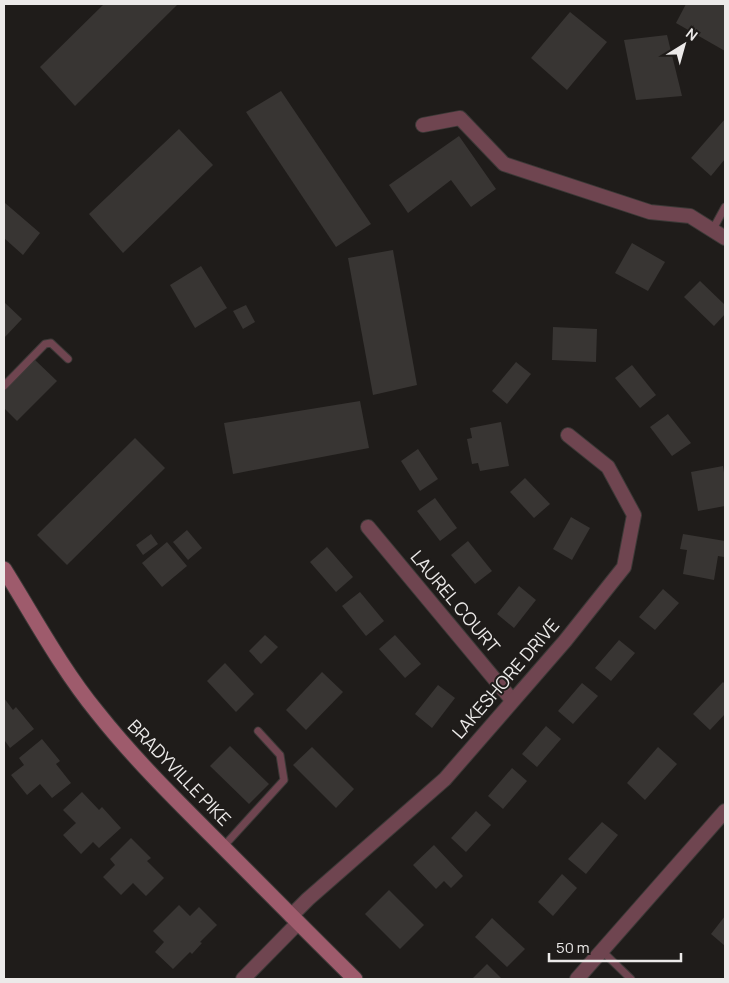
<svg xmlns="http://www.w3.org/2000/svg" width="729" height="983" viewBox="0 0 729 983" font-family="Manrope,sans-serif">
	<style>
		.building { fill: #383533 }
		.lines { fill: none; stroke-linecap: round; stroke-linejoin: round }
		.service-casing { stroke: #3c3937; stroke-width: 9 }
		.minor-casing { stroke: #3c3937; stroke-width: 16 }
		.secondary-casing { stroke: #3c3937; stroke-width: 17 }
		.service { stroke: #6f4550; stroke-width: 7 }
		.minor { stroke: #6f4550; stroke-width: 14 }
		.secondary { stroke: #9e5b6c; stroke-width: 15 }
		.labels { text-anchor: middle; stroke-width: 4; stroke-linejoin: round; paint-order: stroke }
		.street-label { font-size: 18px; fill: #eceae9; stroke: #1f1c1a }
	</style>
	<rect width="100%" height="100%" fill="#1f1c1a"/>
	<!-- building -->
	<g class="building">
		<path d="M104,4H178L75,106L40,67Z"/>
		<path d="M686,4H725V51L676,23Z"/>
		<path d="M570,12L607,42L567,90L531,58Z"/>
		<path d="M667,35L682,96L636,100L624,40Z"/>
		<path d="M281,91L371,224L336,247L246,112Z"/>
		<path d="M725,119V159L711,176L691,158Z"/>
		<path d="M179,129L213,165L123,253L89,214Z"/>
		<path d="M459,136L496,189L471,207L451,180L408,213L389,185Z"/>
		<path d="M5,203L40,233L23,255L4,238V205Z"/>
		<path d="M632,243L665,262L648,291L615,273Z"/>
		<path d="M393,250L417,385L373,395L348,258Z"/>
		<path d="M201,266L227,308L195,328L170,285Z"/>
		<path d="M700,281L725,305V314L714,326L684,297Z"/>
		<path d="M4,302L22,319L4,338Z"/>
		<path d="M246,305L255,322L243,329L233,311Z"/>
		<path d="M553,327L597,329L596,362L552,360Z"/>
		<path d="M35,360L57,381L17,421L4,408V391Z"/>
		<path d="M516,362L531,374L507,404L492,391Z"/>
		<path d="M632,365L656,395L640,408L615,378Z"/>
		<path d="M360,401L369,448L233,474L224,423Z"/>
		<path d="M668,414L691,443L672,456L650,427Z"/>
		<path d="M501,422L509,466L480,471L478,463L472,464L467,439L472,438L470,428Z"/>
		<path d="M135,438L165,468L67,565L37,535Z"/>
		<path d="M418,449L438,479L420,491L401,461Z"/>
		<path d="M723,466L725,479V506L698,511L691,472Z"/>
		<path d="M525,478L550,504L534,518L510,492Z"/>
		<path d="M435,498L457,528L440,541L417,511Z"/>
		<path d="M571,517L590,528L572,560L553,549Z"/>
		<path d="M187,530L202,548L188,560L173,542Z"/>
		<path d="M151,534L158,544L143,555L136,545Z"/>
		<path d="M683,534L725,541L724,557L718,556L714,580L683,574L687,550L680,549Z"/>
		<path d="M468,541L492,571L475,584L451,555Z"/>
		<path d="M167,542L187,566L162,587L142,563Z"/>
		<path d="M327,547L353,577L336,592L310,562Z"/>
		<path d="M519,586L536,600L514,628L497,614Z"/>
		<path d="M663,589L679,603L655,630L639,617Z"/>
		<path d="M360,592L384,621L366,636L342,606Z"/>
		<path d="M265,635L278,647L261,664L249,651Z"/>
		<path d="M395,635L421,664L405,678L379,649Z"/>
		<path d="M619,640L635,653L611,681L595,668Z"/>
		<path d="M225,663L254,694L236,712L207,681Z"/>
		<path d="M322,672L343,692L306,730L286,710Z"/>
		<path d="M723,682L725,684V714L710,730L693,714Z"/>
		<path d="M582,683L598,696L573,724L558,711Z"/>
		<path d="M438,685L455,698L432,728L415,714Z"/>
		<path d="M4,698L13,710L16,707L34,729L10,748L5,741L4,742Z"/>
		<path d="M546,726L561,739L537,767L522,754Z"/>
		<path d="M42,739L60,761L56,764L71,783L52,798L40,784L27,795L11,775L24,765L19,758Z"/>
		<path d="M230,746L269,784L249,804L210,766Z"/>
		<path d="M312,747L354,789L336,808L293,765Z"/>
		<path d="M658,747L677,764L645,800L627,783Z"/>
		<path d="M512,768L527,781L503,809L488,796Z"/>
		<path d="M82,792L99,810L102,807L121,828L99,848L93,842L81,854L63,835L76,823L63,810Z"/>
		<path d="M476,811L491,825L466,852L451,838Z"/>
		<path d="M602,822L618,835L586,874L568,859Z"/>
		<path d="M131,838L151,858L147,861L164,878L146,896L133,883L121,895L103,877L115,865L110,859Z"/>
		<path d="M434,845L463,876L451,888L444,881L436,889L413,865Z"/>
		<path d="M562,874L577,888L553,916L538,902Z"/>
		<path d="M389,890L424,925L400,949L365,914Z"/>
		<path d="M179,905L190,916L199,907L217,925L200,942L202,943L192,954L190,952L173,969L155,952L164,942L153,931Z"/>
		<path d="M725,916V946L711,934Z"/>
		<path d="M492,918L525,949L507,967L475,937Z"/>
		<path d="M487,964L502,979H472Z"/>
	</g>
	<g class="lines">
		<!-- service casing -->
		<g class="service-casing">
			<g id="service">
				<path d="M713,229L725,207"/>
				<path d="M4,386L45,344L51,343L68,359"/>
				<path d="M223,847L284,780L280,755L258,731"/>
				<path d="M602,951L631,979"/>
			</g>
		</g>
		<!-- minor casing -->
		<g class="minor-casing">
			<g id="minor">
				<path d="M423,125L460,118L504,164L650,212L690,216L725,238"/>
				<path d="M368,527L512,700"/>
				<path d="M291,916L308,899L445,779L565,641L624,567L634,515L608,467L568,435"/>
				<path d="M243,979L298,923"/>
				<path d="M577,979L725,811"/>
			</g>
		</g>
		<!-- secondary casing -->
		<g class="secondary-casing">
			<path id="secondary" d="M4,569C34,617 61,668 97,712C135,760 178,802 221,845C266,890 310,935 355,979"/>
		</g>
		<!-- service -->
		<use href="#service" class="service"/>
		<!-- minor -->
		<use href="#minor" class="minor"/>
		<!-- secondary -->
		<use href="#secondary" class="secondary"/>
	</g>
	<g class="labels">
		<!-- street labels -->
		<g class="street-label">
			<text transform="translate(455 602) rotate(50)" y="6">LAUREL COURT</text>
			<text transform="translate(506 679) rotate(-49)" y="6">LAKESHORE DRIVE</text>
			<text transform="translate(179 773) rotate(46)" y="6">BRADYVILLE PIKE</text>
		</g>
	</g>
	<!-- border -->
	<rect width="729" height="983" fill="none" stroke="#eceae9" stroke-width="10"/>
	<!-- north arrow -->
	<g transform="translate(684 45) rotate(37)" stroke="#1f1c1a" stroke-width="4" paint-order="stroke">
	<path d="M0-4L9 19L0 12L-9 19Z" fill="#eceae9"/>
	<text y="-8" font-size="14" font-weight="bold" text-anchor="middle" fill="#eceae9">N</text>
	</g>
	<!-- scale -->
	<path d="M549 953v8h132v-8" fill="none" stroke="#eceae9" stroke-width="2.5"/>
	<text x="556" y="953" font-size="15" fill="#eceae9" stroke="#1f1c1a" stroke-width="4" paint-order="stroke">50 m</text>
</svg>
